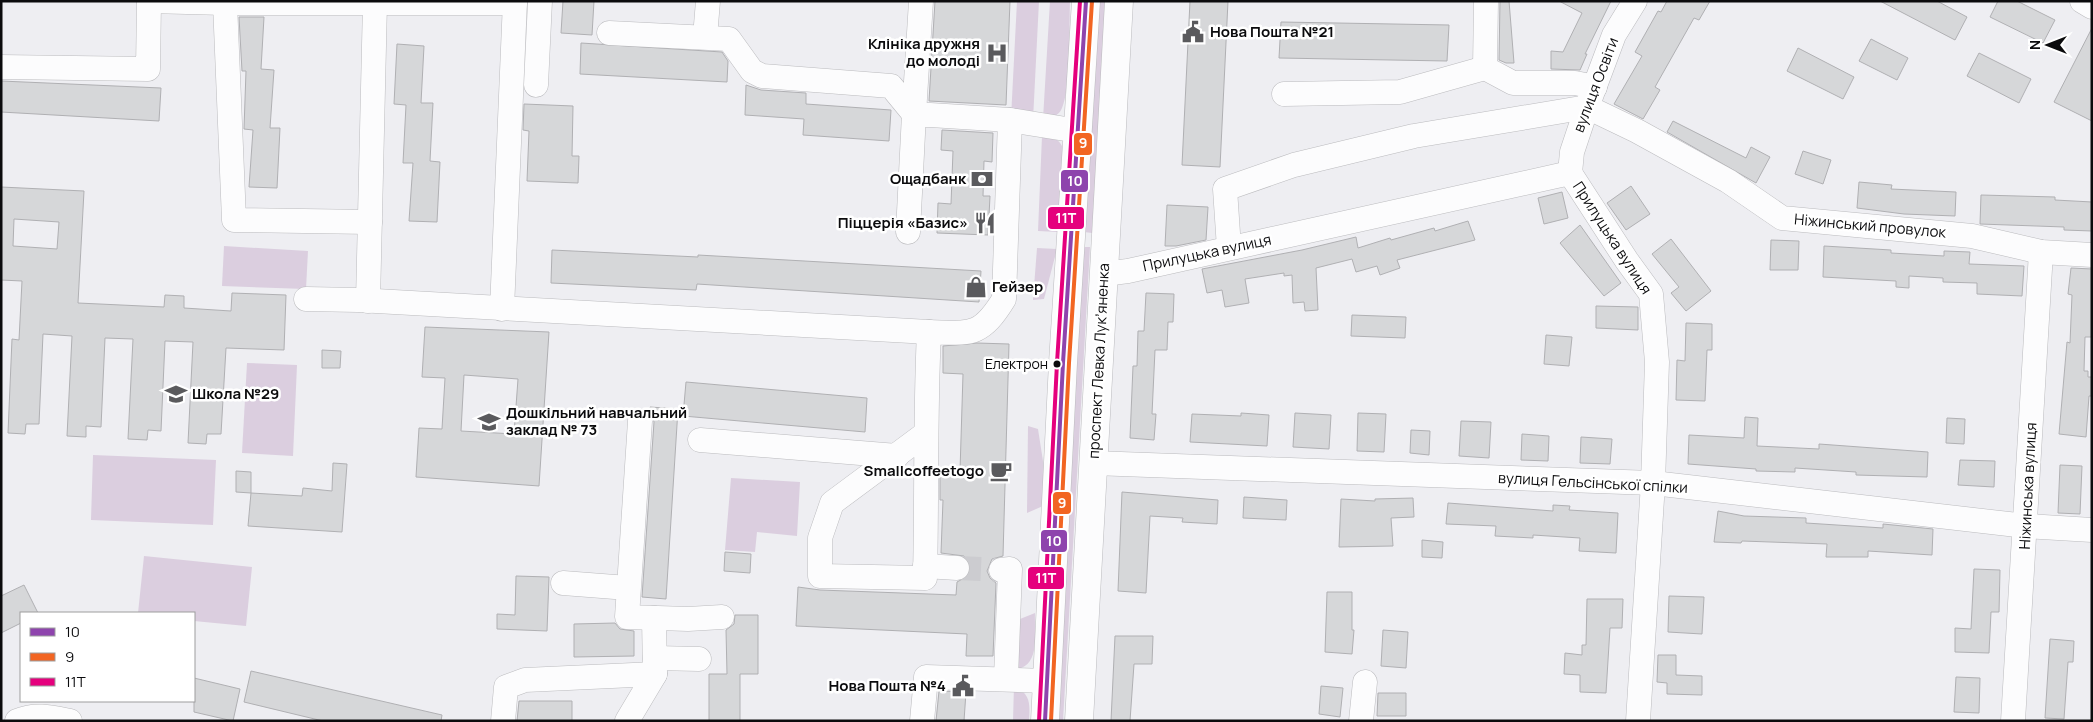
<svg xmlns="http://www.w3.org/2000/svg" width="2093" height="722" viewBox="0 0 2093 722" font-family="Manrope,sans-serif">
	<style>
		.green { fill: #dbcedf }
		.building { fill: #d6d7d9; stroke: #b0b0b3; fill-rule: evenodd }
		.lines { fill: none; stroke-linecap: round; stroke-linejoin: round }
		.minor-tunnel { stroke: #ccccd0; stroke-width: 24; stroke-dasharray: 24 12; stroke-linecap: butt }
		.minor-casing { stroke: #bbbbbe; stroke-width: 25 }
		.major-casing { stroke: #bbbbbe; stroke-width: 29 }
		.minor { stroke: #fcfcfd; stroke-width: 24 }
		.major { stroke: #fcfcfd; stroke-width: 28 }
		.bus-1-casing { stroke: #fff; stroke-width: 8 }
		.bus-2-casing { stroke: #fff; stroke-width: 8 }
		.bus-3-casing { stroke: #fff; stroke-width: 8 }
		.bus-1 { stroke: #8e44ad; stroke-width: 4 }
		.bus-2 { stroke: #f26522; stroke-width: 4 }
		.bus-3 { stroke: #e5007d; stroke-width: 4 }
		.bus-dot { fill: #0b0b0d; stroke: #fff; stroke-width: 2 }
		.labels { text-anchor: middle; stroke-width: 5; stroke-linejoin: round; paint-order: stroke }
		.bus-label { font-size: 14px; fill: #0b0b0d; stroke: #fff; text-anchor: end }
		.poi-label { font-size: 15px; font-weight: bold; fill: #0b0b0d; stroke: #fff; text-anchor: end }
		.street-label { font-size: 15px; fill: #0b0b0d; stroke: #fff }
		.line-badge { stroke: #fff; stroke-width: 2 }
		.badge-label { font-size: 14px; text-anchor: middle; font-weight: bold; fill: #fff }
	</style>
	<rect width="100%" height="100%" fill="#eeeef2"/>
	<!-- green -->
	<g class="green">
		<path d="M1017,1H1039L1033,120L1011,118Z"/>
		<path d="M1050,1H1070C1069,26 1071,88 1062,108C1059,116 1051,118 1043,119Z"/>
		<path d="M1100,1H1107L1092,233L1084,232Z"/>
		<path d="M1042,136C1050,136 1058,138 1062,146C1067,158 1059,216 1058,232L1038,231Z"/>
		<path d="M224,246L308,251L306,289L222,286Z"/>
		<path d="M1083,247H1090L1063,721H1057Z"/>
		<path d="M1037,248L1057,249L1044,299L1033,300Z"/>
		<path d="M247,363L297,365L293,456L242,453Z"/>
		<path d="M1028,426L1038,429L1045,474L1043,506L1027,513Z"/>
		<path d="M93,455L216,460L213,525L91,520Z"/>
		<path d="M731,478L800,482L797,536L757,532L755,552L725,550Z"/>
		<path d="M144,556L252,567L246,626L194,621V613H138Z"/>
		<path d="M1035,613C1034,632 1041,665 1017,669L1020,619Z"/>
		<path d="M1014,685C1031,695 1030,703 1029,721H1013Z"/>
	</g>
	<!-- building -->
	<g class="building">
		<path d="M563,1H594L592,35L561,33Z"/>
		<path d="M935,1H1010L1006,105L929,101Z"/>
		<path d="M1190,1H1228L1220,167L1182,165Z"/>
		<path d="M1500,1H1509L1514,63H1506L1499,60Z"/>
		<path d="M1559,1H1611L1585,54H1587L1580,70L1551,69V51L1563,52L1582,13Z"/>
		<path d="M1667,1H1710L1699,20L1694,18L1655,87L1660,90L1643,119L1614,104L1642,56L1635,52L1658,11L1661,12Z"/>
		<path d="M1880,1H1937L1967,17L1955,40Z"/>
		<path d="M1998,1H2017L2055,20L2043,43L1990,17Z"/>
		<path d="M239,17H264L261,69L274,70L270,128H280L277,188L249,187L253,130L244,129L246,71H242Z"/>
		<path d="M1281,22L1449,25L1447,61L1279,58Z"/>
		<path d="M2092,28V121L2054,102Z"/>
		<path d="M1871,39L1908,58L1897,80L1859,61Z"/>
		<path d="M581,43L722,52L728,61L727,82L580,74Z"/>
		<path d="M397,44L424,46L421,103H433L430,161L440,162L437,222L409,221L413,163H403L406,105L394,104Z"/>
		<path d="M1798,48L1854,77L1843,99L1787,71Z"/>
		<path d="M1979,53L2031,79L2019,103L1967,76Z"/>
		<path d="M1,81L161,88L159,121L1,112Z"/>
		<path d="M746,85L761,90L806,93V104L891,110L889,141L803,135L804,119L745,115Z"/>
		<path d="M524,104L573,106L572,156H579L578,183L527,181L529,131L523,130Z"/>
		<path d="M1673,121L1746,158L1751,147L1770,157L1756,183L1667,132Z"/>
		<path d="M942,130L993,133L992,162L984,161L983,196H990L988,235L937,233L938,203L951,204L953,151L941,150Z"/>
		<path d="M1803,151L1831,160L1823,184L1795,174Z"/>
		<path d="M1859,182L1892,185L1891,189L1956,192L1955,216L1904,214L1857,208Z"/>
		<path d="M1631,186L1650,214L1626,230L1607,203Z"/>
		<path d="M1,187L84,191L78,303L164,307L165,295L184,296V308L231,311L232,293L286,295L284,350L226,348L221,434H207L206,444L188,443L193,342L165,341L161,431L148,430L147,440L128,439L133,339L105,338L101,427L86,426V437L67,436L72,336L43,334L39,424H26L25,434L8,433L12,339L19,340L22,281L1,280ZM14,219L59,222L57,249L13,246Z"/>
		<path d="M1562,192L1568,218L1544,224L1538,198Z"/>
		<path d="M1981,195L2055,197V200L2092,202V231L2064,230V227L1980,224Z"/>
		<path d="M1167,205L1208,207L1206,240L1176,246H1165Z"/>
		<path d="M1468,221L1475,240L1397,260L1400,268L1380,275L1377,266L1356,272L1352,259L1316,268L1318,310L1305,311L1304,302L1293,303L1292,275L1284,276V273L1245,279L1249,303L1225,307L1222,290L1207,293L1202,269L1302,250L1356,237L1358,248L1390,238L1391,240L1434,228L1435,231Z"/>
		<path d="M1580,225L1621,283L1604,296L1560,243Z"/>
		<path d="M1671,239L1711,291L1686,311L1671,293L1679,287L1652,254Z"/>
		<path d="M1771,240L1799,241L1798,270H1770Z"/>
		<path d="M1824,246L1891,250V253L1944,256V251L1970,252L1969,264L2024,266L2022,296L1977,294V283L1943,282V278L1909,276V288L1896,287V281L1823,277Z"/>
		<path d="M552,250L698,257V255L981,271L979,302L697,284L696,290L551,283Z"/>
		<path d="M2071,268L2092,269V337H2085L2084,371H2088V377H2092V396H2089L2086,437L2059,434L2067,342L2070,343L2072,295L2068,294Z"/>
		<path d="M1146,293L1174,294L1173,322H1168L1167,350H1155L1152,414H1156L1154,440L1130,438L1133,366H1137L1138,331H1144Z"/>
		<path d="M1596,306L1638,307V330L1596,328Z"/>
		<path d="M1352,315L1406,317L1405,338L1351,336Z"/>
		<path d="M1686,323L1712,324V350H1707L1705,401L1676,400L1677,360L1685,361Z"/>
		<path d="M425,327L549,332L539,486L416,477L419,428L442,429L445,378L422,377ZM464,375L518,379L514,434L461,431Z"/>
		<path d="M1546,335L1572,337L1569,366L1544,364Z"/>
		<path d="M977,343L1009,344L1003,556L992,559L987,571L990,578L996,583L993,656H966L967,634L796,626L798,587L820,590L956,595L957,582L968,576L971,568L969,561L964,556L941,553L943,500H940V470L960,471L963,374L943,373V346Z"/>
		<path d="M322,350L341,351L340,368H322Z"/>
		<path d="M686,382L867,398L865,432L683,416Z"/>
		<path d="M650,407L678,409L666,599L642,597L654,422Z"/>
		<path d="M1241,413L1269,415L1267,446L1190,442L1192,414L1241,416Z"/>
		<path d="M1295,413L1331,415L1329,449L1293,447Z"/>
		<path d="M1358,413L1386,414L1384,452L1357,451Z"/>
		<path d="M1745,417L1758,418L1757,446L1819,449V444L1928,452L1927,477L1856,475V472L1795,468V472L1756,471V469L1688,464L1689,435L1744,438Z"/>
		<path d="M1947,418L1965,419L1964,444L1946,443Z"/>
		<path d="M1461,421L1491,422L1489,458L1459,456Z"/>
		<path d="M1411,430L1430,431L1429,455L1410,453Z"/>
		<path d="M1522,434L1549,436L1548,461L1521,460Z"/>
		<path d="M1581,437L1612,439L1610,464L1580,463Z"/>
		<path d="M1960,460L1995,461L1994,487L1958,485Z"/>
		<path d="M333,463L347,464L342,532L248,526L251,493L302,496L303,488L332,491Z"/>
		<path d="M2060,465L2082,466L2080,514L2058,513Z"/>
		<path d="M236,471L251,472V493L236,492Z"/>
		<path d="M1122,492L1218,500L1217,524L1182,522L1183,518L1150,516L1146,593L1118,591Z"/>
		<path d="M1244,497L1287,500L1286,520L1243,518Z"/>
		<path d="M1413,498L1414,517L1391,518L1393,546L1339,547L1341,499L1375,501V499Z"/>
		<path d="M1448,503L1553,511V505L1570,506L1569,510L1618,513L1616,553L1579,551L1580,538L1533,535V538L1495,536L1496,526L1446,524Z"/>
		<path d="M1718,511L1744,516L1806,518V523L1883,528V524L1933,529L1932,555L1868,551V557H1826L1827,544L1742,541L1741,543L1714,542Z"/>
		<path d="M1422,540L1443,542L1442,558L1422,557Z"/>
		<path d="M725,552L751,554L750,573L724,571Z"/>
		<path d="M1974,569L2000,570L1999,612H1991L1989,653L1955,652V628L1971,629Z"/>
		<path d="M516,576L549,577L547,631L497,629V614L515,615Z"/>
		<path d="M24,585L38,613H21V623L1,633V596Z"/>
		<path d="M1327,592H1352V630H1354L1352,654L1325,652Z"/>
		<path d="M1669,596L1704,597L1702,634L1668,632Z"/>
		<path d="M1587,599H1623L1622,628H1610L1606,693L1580,692V675L1564,674L1565,653L1582,655V645H1586Z"/>
		<path d="M735,615H758V674H740V721H709V674H727L726,630L734,624Z"/>
		<path d="M615,623L620,629L634,631V656L574,657V624Z"/>
		<path d="M1383,630L1408,632L1406,668L1381,666Z"/>
		<path d="M1115,636H1153L1152,664H1134L1130,721H1111Z"/>
		<path d="M2050,639L2074,641L2073,662H2068L2064,719L2045,718Z"/>
		<path d="M1658,655H1676V675L1702,676V695L1667,694V683L1657,682Z"/>
		<path d="M251,671L442,715L441,721H323L244,702Z"/>
		<path d="M1956,677L1980,678L1979,713L1954,712Z"/>
		<path d="M194,678L240,689L233,721L194,712Z"/>
		<path d="M1321,686L1343,688L1340,717L1319,714Z"/>
		<path d="M939,691L966,692L964,721H936Z"/>
		<path d="M1378,693H1406V716H1377Z"/>
		<path d="M519,701H572V721H517Z"/>
	</g>
	<g class="lines">
		<!-- minor-tunnel -->
		<path class="minor-tunnel" d="M957,568L1001,570"/>
		<!-- minor casing -->
		<g class="minor-casing">
			<g id="minor">
				<path d="M149,1L225,3"/>
				<path d="M1486,1L1485,68L1513,83H1575L1595,87"/>
				<path d="M2082,1L2092,7"/>
				<path d="M609,33L729,39L752,71L762,76L891,86L914,114L921,1"/>
				<path d="M705,37L708,1"/>
				<path d="M1,67L148,69L149,2"/>
				<path d="M536,85L540,1"/>
				<path d="M1284,94L1400,92L1485,68"/>
				<path d="M1570,173L1572,152L1587,107L1614,35L1635,1"/>
				<path d="M370,222L234,220L225,3H375"/>
				<path d="M908,232L914,114L1010,120L1078,131"/>
				<path d="M1229,248L1225,189L1294,165L1414,136L1587,107L1637,131L1728,181L1782,218L1972,236L2041,252L2092,255"/>
				<path d="M1104,274L1128,271L1570,173L1627,261L1651,294L1657,362L1653,483L1638,721"/>
				<path d="M306,299L358,300L929,332"/>
				<path d="M368,301L375,3H515"/>
				<path d="M502,309L515,1"/>
				<path d="M640,421L627,617L688,619L722,617"/>
				<path d="M925,434L832,503L820,538V576L925,578C927,496 925,414 929,332C970,333 980,338 1004,299L1010,120"/>
				<path d="M700,440L897,456"/>
				<path d="M1093,463L1653,483L2026,526L2092,530"/>
				<path d="M925,566L957,568"/>
				<path d="M1001,570L1010,569L1006,678"/>
				<path d="M563,583L628,588"/>
				<path d="M654,618L655,674"/>
				<path d="M655,658L699,659"/>
				<path d="M17,721C35,713 51,717 70,721"/>
				<path d="M503,721L506,687L525,680L655,674L627,721"/>
				<path d="M922,721L926,677L1047,681"/>
				<path d="M1361,721L1365,682"/>
				<path d="M2013,721L2041,252"/>
			</g>
		</g>
		<!-- major casing -->
		<g class="major-casing">
			<g id="major">
				<path d="M1045,721L1063,363L1086,1"/>
				<path d="M1079,721L1119,1"/>
			</g>
		</g>
		<!-- minor -->
		<use href="#minor" class="minor"/>
		<!-- major -->
		<use href="#major" class="major"/>
		<!-- bus-1 casing -->
		<g class="bus-1-casing">
			<path id="bus-1" d="M1045,721L1063,363L1086,1"/>
		</g>
		<!-- bus-2 casing -->
		<g class="bus-2-casing">
			<path id="bus-2" d="M1051,721L1069,363L1092,1"/>
		</g>
		<!-- bus-3 casing -->
		<g class="bus-3-casing">
			<path id="bus-3" d="M1039,721L1057,363L1080,1"/>
		</g>
		<!-- bus-1 -->
		<use href="#bus-1" class="bus-1"/>
		<!-- bus-2 -->
		<use href="#bus-2" class="bus-2"/>
		<!-- bus-3 -->
		<use href="#bus-3" class="bus-3"/>
	</g>
	<!-- icons -->
	<defs>
		<g id="civic-bare" transform="scale(1.725)"><path d="M-.6-6.5H3V-4.5H.6V-3L4-1V1h2V6H-6V1h2V-1L-.6-3ZM-1.2 2.5V6h2.4V2.5Z" fill="#5a5a5d" stroke="#fff" stroke-width="2.5" paint-order="stroke"/></g>
		<g id="hospital-bare" transform="scale(1.725)"><path d="M-5-5h3v3.5h4V-5h3V5h-3V1.5h-4V5h-3Z" fill="#5a5a5d" stroke="#fff" stroke-width="2.5" paint-order="stroke"/></g>
		<g id="bank-bare" transform="scale(1.725)"><path d="M-6-4H6V4H-6ZM0-2.3a2.3 2.3 0 1 0 0 4.6a2.3 2.3 0 1 0 0-4.6Z" fill="#5a5a5d" stroke="#fff" stroke-width="2.5" paint-order="stroke"/></g>
		<g id="restaurant-bare" transform="scale(1.725)"><path d="M-5-6h1v4h1v-4h1v4h1v-4h1v5L-1.5 .5V6h-2V.5L-5-1ZM5-6V6H3V1.5H1.5Q1.5-4 5-6Z" fill="#5a5a5d" stroke="#fff" stroke-width="2.5" paint-order="stroke"/></g>
		<g id="shop-bare" transform="scale(1.725)"><path d="M-5-2.5h2.3a2.7 3.5 0 0 1 5.4 0H5L5.5 6h-11ZM-1.5-2.5h3a1.5 2.3 0 0 0-3 0Z" fill="#5a5a5d" stroke="#fff" stroke-width="2.5" paint-order="stroke"/></g>
		<g id="school-bare" transform="scale(1.725)"><path d="M0-5L7-2L0 1L-7-2ZM-4 1L0 2.5L4 1V4Q0 6-4 4Z" fill="#5a5a5d" stroke="#fff" stroke-width="2.5" paint-order="stroke"/></g>
		<g id="cafe-bare" transform="scale(1.725)"><path d="M-5.5-4.5H6V0H3Q3 3.5 0 3.5H-2.5Q-5.5 3.5-5.5 0ZM3-3.2v2h1.7v-2ZM-6 4.5H4V6H-6Z" fill="#5a5a5d" stroke="#fff" stroke-width="2.5" paint-order="stroke"/></g>
	</defs>
	<g fill-rule="evenodd">
		<use href="#civic-bare" x="1193" y="32"/>
		<use href="#hospital-bare" x="997" y="53"/>
		<use href="#bank-bare" x="982" y="179"/>
		<use href="#restaurant-bare" x="985" y="223"/>
		<use href="#shop-bare" x="976" y="287"/>
		<use href="#school-bare" x="176" y="394"/>
		<use href="#school-bare" x="489" y="422"/>
		<use href="#cafe-bare" x="1001" y="471"/>
		<use href="#civic-bare" x="963" y="686"/>
	</g>
	<!-- markers -->
	<circle class="bus-dot" cx="1057" cy="364" r="4.5"/>
	<g class="labels">
		<!-- bus labels -->
		<g class="bus-label">
			<text x="1048" y="369">Електрон</text>
		</g>
		<!-- poi labels -->
		<g class="poi-label">
			<text x="1210" y="37" text-anchor="start">Нова Пошта №21</text>
			<text x="980" y="49">Клініка дружня<tspan x="980" dy="17">до молоді</tspan></text>
			<text x="966" y="184">Ощадбанк</text>
			<text x="968" y="228">Піццерія «Базис»</text>
			<text x="992" y="292" text-anchor="start">Гейзер</text>
			<text x="192" y="399" text-anchor="start">Школа №29</text>
			<text x="506" y="418" text-anchor="start">Дошкільний навчальний<tspan x="506" dy="17">заклад № 73</tspan></text>
			<text x="984" y="476">Smallcoffeetogo</text>
			<text x="946" y="691">Нова Пошта №4</text>
		</g>
		<!-- street labels -->
		<g class="street-label">
			<text transform="translate(1596 85) rotate(-69)" y="5">вулиця Освіти</text>
			<text transform="translate(1870 226) rotate(5)" y="5">Ніжинський провулок</text>
			<text transform="translate(1612 238) rotate(57)" y="5">Прилуцька вулиця</text>
			<text transform="translate(1207 253) rotate(-12)" y="5">Прилуцька вулиця</text>
			<text transform="translate(1099 361) rotate(-87)" y="5">проспект Левка Лукʼяненка</text>
			<text transform="translate(1593 483) rotate(3)" y="5">вулиця Гельсінської спілки</text>
			<text transform="translate(2028 486) rotate(-87)" y="5">Ніжинська вулиця</text>
		</g>
	</g>
	<g class="line-badge">
		<rect x="1073" y="132" width="20" height="24" rx="5" fill="#f26522"/>
		<rect x="1060" y="169" width="29" height="24" rx="5" fill="#8e44ad"/>
		<rect x="1047" y="206" width="38" height="24" rx="5" fill="#e5007d"/>
		<rect x="1052" y="491" width="20" height="24" rx="5" fill="#f26522"/>
		<rect x="1040" y="529" width="28" height="24" rx="5" fill="#8e44ad"/>
		<rect x="1027" y="566" width="38" height="24" rx="5" fill="#e5007d"/>
	</g>
	<g class="badge-label">
		<text x="1083" y="148">9</text>
		<text x="1075" y="186">10</text>
		<text x="1066" y="223">11Т</text>
		<text x="1062" y="508">9</text>
		<text x="1054" y="546">10</text>
		<text x="1046" y="583">11Т</text>
	</g>
	<!-- border -->
	<rect width="2093" height="722" fill="none" stroke="#0b0b0d" stroke-width="5"/>
	<!-- legend -->
	<rect x="20" y="612" width="175" height="90" fill="#ffffff" stroke="#9d9d9e"/>
	<rect x="30" y="628" width="25" height="8" fill="#8e44ad" stroke="#9d9d9e"/>
	<text x="65" y="637" font-size="15" fill="#0b0b0d">10</text>
	<rect x="30" y="653" width="25" height="8" fill="#f26522" stroke="#9d9d9e"/>
	<text x="65" y="662" font-size="15" fill="#0b0b0d">9</text>
	<rect x="30" y="678" width="25" height="8" fill="#e5007d" stroke="#9d9d9e"/>
	<text x="65" y="687" font-size="15" fill="#0b0b0d">11Т</text>
	<!-- north arrow -->
	<g transform="translate(2048 45) rotate(270)" stroke="#ffffff" stroke-width="4" paint-order="stroke">
	<path d="M0-4L9 19L0 12L-9 19Z" fill="#0b0b0d"/>
	<text y="-8" font-size="14" font-weight="bold" text-anchor="middle" fill="#0b0b0d">N</text>
	</g>
</svg>
